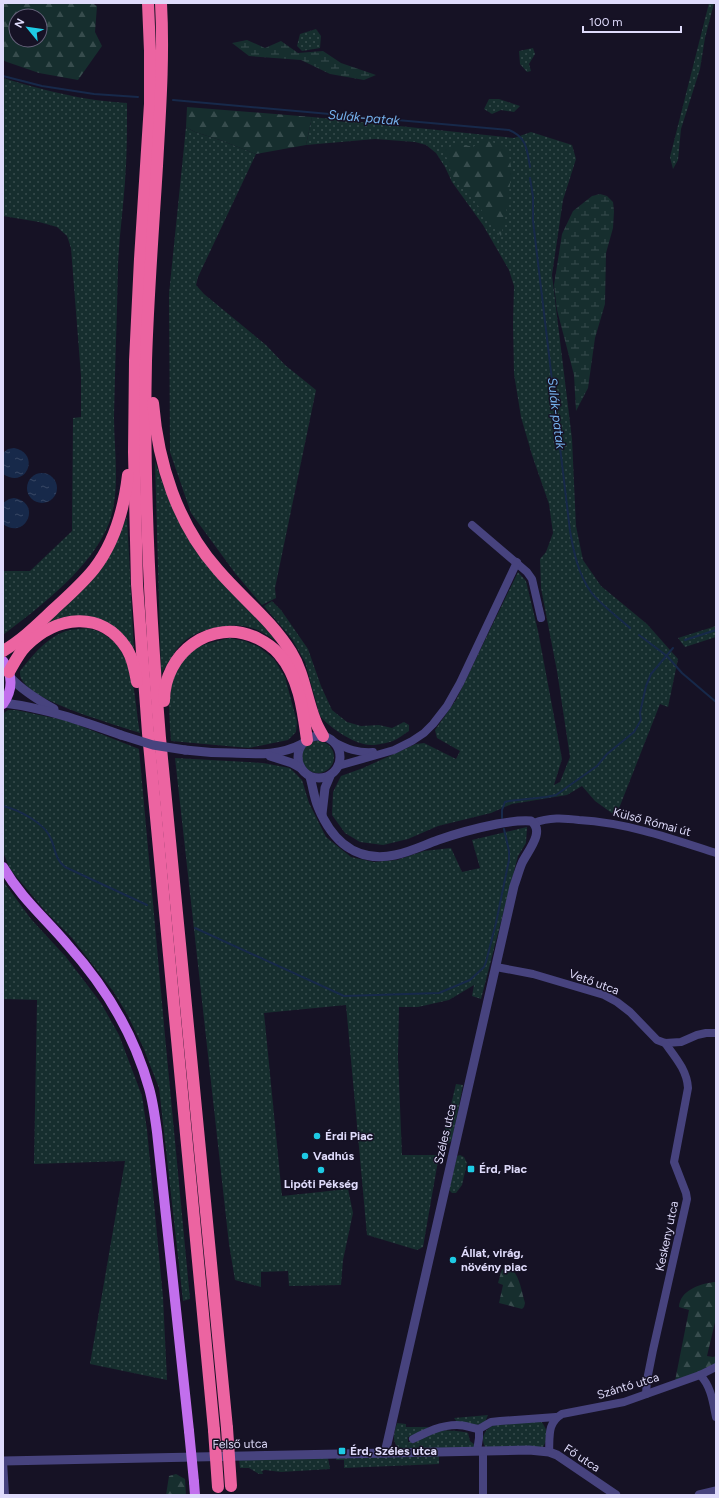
<svg xmlns="http://www.w3.org/2000/svg" width="719" height="1498" viewBox="0 0 719 1498" font-family="Figtree,sans-serif">
	<style>
		.grass { fill: url(#grass-dots) }
		.forest { fill: url(#forest-firs); fill-rule: evenodd }
		.wetland { fill: url(#wetland-marsh) }
		.water { fill: url(#water-ripples) }
		.lines { fill: none; stroke-linecap: round; stroke-linejoin: round }
		.stream { stroke: #17294a; stroke-width: 2 }
		.minor { stroke: #47437e; stroke-width: 8 }
		.tertiary { stroke: #47437e; stroke-width: 9 }
		.primary { stroke: #c26fed; stroke-width: 10 }
		.motorway { stroke: #ec64a1; stroke-width: 12 }
		.tertiary-bridge { stroke: #47437e; stroke-width: 9 }
		.primary-bridge { stroke: #c26fed; stroke-width: 10 }
		.motorway-bridge { stroke: #ec64a1; stroke-width: 12 }
		.poi-dot { fill: #1ecae4; stroke: #161225; stroke-width: 1.5 }
		.labels { text-anchor: middle; stroke-width: 3; stroke-linejoin: round; paint-order: stroke }
		.street-label { font-size: 12px; fill: #dfdbfb; stroke: #161225 }
		.poi-label { font-size: 12px; font-weight: bold; fill: #dfdbfb; stroke: #161225; text-anchor: start }
		.water-label { font-size: 13px; font-style: italic; fill: #75b2ee; stroke: #161225 }
	</style>
	<defs>
		<pattern id="grass-dots" width="8" height="8" patternUnits="userSpaceOnUse"><rect width="8" height="8" fill="#162e2e"/><path d="M2 2h.1M6 6h.1" fill="none" stroke="#374c4d" stroke-width="1.8" stroke-linecap="round"/></pattern>
		<pattern id="forest-firs" width="22" height="20" patternUnits="userSpaceOnUse"><rect width="22" height="20" fill="#162e2e"/><path d="M5 1l3.5 6h-7zM16 11l3.5 6h-7z" fill="#374c4d"/></pattern>
		<pattern id="wetland-marsh" width="20" height="14" patternUnits="userSpaceOnUse"><rect width="20" height="14" fill="#162e2e"/><path d="M1 5h8M5 5V1M11 12h8M15 12V8" fill="none" stroke="#374c4d"/></pattern>
		<pattern id="water-ripples" width="26" height="14" patternUnits="userSpaceOnUse"><rect width="26" height="14" fill="#17294a"/><path d="M2 4q2-2 4 0t4 0M15 11q2-2 4 0t4 0" fill="none" stroke="#384765"/></pattern>
	</defs>
	<rect width="100%" height="100%" fill="#161225"/>
	<!-- grass -->
	<g class="grass">
		<path d="M709,3H714L705,38L700,69L681,129L678,160L673,169L670,157Z"/>
		<path d="M316,29L321,36L320,48L302,51L297,46L300,34Z"/>
		<path d="M533,48L535,54L529,64L531,71L527,72L520,64L519,51Z"/>
		<path d="M3,78C43,90 85,101 127,103C127,129 127,156 125,182C123,210 119,238 118,266C117,316 115,367 114,417C114,456 123,501 103,536C83,574 37,609 3,635V571H30L72,531L73,418L81,417V376L71,248L67,236L57,227L39,222L3,216Z"/>
		<path d="M489,99H499L520,106L514,112L501,110L492,114L484,109Z"/>
		<path d="M312,117L514,138L531,132L572,145L576,159L563,200L552,275L572,439L576,526L583,560L601,586L647,624L678,659L668,707L660,704L616,816L595,801L582,786L567,795L512,804L491,813L438,826L408,839L383,845L360,842L345,833L332,815L333,792L341,776L363,768L416,744L424,743L456,759L460,751L437,738L435,730L456,700L518,572L526,581L538,631L562,759L554,785L560,782L570,757L557,671L541,588L540,559L546,552L553,533L549,504L532,455L521,417L514,374L513,323L514,286L509,270L483,225L452,182L445,167L436,153L426,145L415,142L375,139L306,145Z"/>
		<path d="M186,127L195,132L220,140L256,154L198,277L196,285L204,294L266,345L285,365L316,390L275,588L276,598L262,605L235,573L191,513L170,452L169,294Z"/>
		<path d="M155,461L164,487L176,515L252,613L279,643C268,636 256,627 243,626C227,624 200,629 187,639C175,648 169,662 161,674Z"/>
		<path d="M127,517L134,652L77,616L60,618L40,629L106,560Z"/>
		<path d="M272,601L281,610L308,649L321,686L332,710L347,722L361,726L379,725L392,728L404,722L409,725V731C404,734 398,739 393,741C387,743 377,745 371,745C355,745 330,728 320,716L305,662L292,639L264,606Z"/>
		<path d="M716,626V637L685,647L678,638Z"/>
		<path d="M88,628C93,630 100,631 105,635C136,654 134,701 140,733C114,724 35,703 22,680C20,678 20,674 20,671C33,655 46,638 66,631C73,629 81,629 88,628Z"/>
		<path d="M229,638L245,641L259,647L274,659L285,677L297,722L296,732L288,740L249,748L171,741C169,709 163,667 196,648C206,643 218,641 229,638Z"/>
		<path d="M8,710H16L68,721L139,749L165,1036L190,1299L183,1301L159,1088L143,1047L127,1014L113,991L72,938L46,912L10,869L3,852V714Z"/>
		<circle cx="318" cy="757" r="16"/>
		<path d="M175,758L263,763L290,768L302,780L309,803L326,837L351,857L374,862L397,860L424,851L451,848L462,872L480,868L472,840L527,827L526,843L518,856L481,999L472,996L474,985L449,1000L418,1007H399L398,1057L402,1155H439L423,1247L417,1250L367,1235L346,1005L264,1013L282,1196L348,1189L353,1213L343,1260L341,1285L289,1286L288,1271L261,1272V1287L235,1280L229,1244Z"/>
		<path d="M3,881L31,919L66,957L101,1003L119,1035L142,1096L147,1130L163,1297L167,1380L90,1364L125,1161L34,1164L37,1000L3,999Z"/>
		<path d="M456,1084L463,1085L452,1140L449,1143L442,1142Z"/>
		<path d="M460,1155L464,1157L467,1163L462,1185L456,1193H452L449,1190L457,1156Z"/>
		<path d="M488,1415L485,1422L477,1425L457,1422L454,1418Z"/>
		<path d="M541,1421C548,1430 549,1437 543,1447H485C480,1437 485,1429 494,1425Z"/>
		<path d="M397,1423L406,1424V1427H429L414,1436L408,1437V1442C419,1442 426,1433 437,1431C444,1430 462,1431 468,1433L470,1441L475,1445L474,1447L400,1450C391,1442 394,1433 397,1423Z"/>
		<path d="M439,1455V1464L344,1468V1460H336V1458Z"/>
		<path d="M328,1458L330,1469L281,1472L265,1470L262,1471L263,1474H259L249,1468H240L239,1459Z"/>
	</g>
	<!-- forest -->
	<g class="forest">
		<path d="M3,3H92L97,6L95,32L102,46L78,80L39,73L7,62L3,60ZM16,16H40V40H16Z"/>
		<path d="M187,107L312,117L306,145L256,154L220,140L195,132L186,127Z"/>
		<path d="M485,140L507,147L512,171L506,213L501,236L474,200L451,174L449,162L442,149L461,144L473,147Z"/>
		<path d="M507,1266C520,1273 521,1290 525,1303L524,1307L522,1309L499,1303L503,1285L498,1283L501,1272L504,1267Z"/>
		<path d="M714,1282H716V1318L707,1356L713,1357L716,1356V1365L675,1381L689,1310L679,1307C680,1290 700,1284 714,1282Z"/>
		<path d="M176,1474L185,1479L186,1495H166L169,1476Z"/>
	</g>
	<!-- wetland -->
	<g class="wetland">
		<path d="M247,40L265,48L281,41L298,53L323,51L341,63L376,75L364,80L330,74L301,60L249,56L232,43Z"/>
		<path d="M600,194L607,196L613,202L614,211L613,228L606,253L605,304L595,338L588,388L576,411L574,375L557,310L554,285L562,234L573,211L592,196Z"/>
	</g>
	<!-- water -->
	<g class="water">
		<path d="M14,448C41,453 27,490 3,474V453L8,449Z"/>
		<circle cx="42" cy="488" r="15"/>
		<path d="M14,498C43,503 25,541 3,524V503L9,499Z"/>
	</g>
	<g class="lines">
		<!-- stream -->
		<g class="stream">
			<path d="M3,76L42,86L94,94L138,97"/>
			<path d="M173,100L509,130C527,137 527,150 530,167"/>
			<path d="M530,178L533,197V221L570,531C574,553 578,574 591,592C599,603 620,619 630,628"/>
			<path d="M639,635L667,656L682,673L716,702"/>
			<path d="M685,640L716,630"/>
			<path d="M3,806C19,810 45,823 51,839C56,851 55,859 65,867L147,905"/>
			<path d="M502,818V810L505,802L509,801L546,797L556,795L597,766L607,754L634,732L641,720L640,713L646,686L651,674L673,648"/>
			<path d="M195,928L344,996L439,993L470,980L484,967L486,962L496,923L509,860V851L504,829"/>
		</g>
		<!-- minor -->
		<g class="minor">
			<path d="M472,525L527,572L532,579L541,618"/>
			<path d="M334,742C347,749 358,753 373,752"/>
			<path d="M338,766L394,750L412,741L424,733L433,724L447,706L460,683L517,562"/>
			<path d="M534,823C549,817 564,818 579,820C628,823 670,838 716,853"/>
			<path d="M496,967L533,974L604,995L617,1002L630,1012L657,1040L665,1043L681,1042L697,1035L706,1033H716"/>
			<path d="M700,1375C711,1386 713,1402 716,1417"/>
			<path d="M646,1394L647,1380L653,1350L687,1199L686,1193L674,1162L688,1088C687,1070 675,1057 665,1043"/>
			<path d="M413,1439C427,1432 441,1425 457,1425C465,1425 472,1428 479,1429"/>
			<path d="M477,1451L479,1438V1429L491,1422L500,1421L556,1417"/>
			<path d="M549,1452C550,1436 547,1423 562,1414L624,1402L700,1375L716,1367"/>
			<path d="M3,1461L5,1495"/>
			<path d="M483,1495V1451"/>
		</g>
		<!-- tertiary -->
		<g class="tertiary">
			<path d="M11,678C23,691 38,700 54,709"/>
			<path d="M4,703C45,708 82,721 121,735"/>
			<circle cx="319" cy="757" r="21"/>
			<path d="M185,750C201,752 216,753 232,753C257,754 279,756 302,744"/>
			<path d="M270,756L292,763L301,768"/>
			<path d="M310,777C313,787 314,798 318,807C332,841 356,863 395,855C410,852 424,845 438,840C458,833 477,828 497,824C508,822 520,820 531,821C546,831 527,852 522,863C519,870 517,878 514,886L385,1453"/>
			<path d="M322,814L325,788L330,776"/>
			<path d="M3,1461L529,1450L549,1452L557,1455L616,1495"/>
			<path d="M699,1495L716,1491"/>
		</g>
		<!-- primary -->
		<g class="primary">
			<path d="M3,661C13,675 13,690 3,704"/>
			<path d="M3,867C21,898 44,917 67,944C104,985 134,1034 149,1088C153,1102 155,1117 157,1132L189,1431"/>
			<path d="M194,1482L195,1495"/>
		</g>
		<!-- motorway -->
		<g class="motorway">
			<path d="M148,3L150,51V104L140,259L135,361L134,452L137,584L148,733L214,1430"/>
			<path d="M161,3C164,58 160,111 157,166C153,231 148,296 146,361C143,487 150,613 160,738L227,1428"/>
			<path d="M153,403C158,463 177,524 218,570C242,598 271,620 291,652C304,673 306,697 315,720C317,726 320,731 323,736"/>
			<path d="M3,651C22,640 37,625 53,610C67,597 82,584 94,569C115,542 124,509 128,475"/>
			<path d="M9,672C14,663 19,653 26,646C56,616 102,609 127,649C133,659 135,670 137,682"/>
			<path d="M164,701C164,653 211,617 257,638C265,642 273,647 279,654C299,677 303,710 307,740"/>
		</g>
		<!-- tertiary-bridge -->
		<path class="tertiary-bridge" d="M121,735L153,745L185,750"/>
		<!-- primary-bridge -->
		<path class="primary-bridge" d="M189,1431L194,1482"/>
		<!-- motorway-bridge -->
		<g class="motorway-bridge">
			<path d="M227,1428L231,1486"/>
			<path d="M214,1430L218,1487"/>
		</g>
	</g>
	<!-- markers -->
	<g class="poi-dot">
		<circle cx="317" cy="1136" r="4"/>
		<circle cx="305" cy="1156" r="4"/>
		<rect x="467" y="1165" width="8" height="8" rx="2"/>
		<circle cx="321" cy="1170" r="4"/>
		<circle cx="453" cy="1260" r="4"/>
		<rect x="338" y="1447" width="8" height="8" rx="2"/>
	</g>
	<g class="labels">
		<!-- street labels -->
		<g class="street-label">
			<text transform="translate(652 822) rotate(15)" y="4">Külső Római út</text>
			<text transform="translate(594 982) rotate(20)" y="4">Vető utca</text>
			<text transform="translate(445 1134) rotate(-77)" y="4">Széles utca</text>
			<text transform="translate(667 1236) rotate(-78)" y="4">Keskeny utca</text>
			<text transform="translate(628 1386) rotate(-17)" y="4">Szántó utca</text>
			<text transform="translate(240 1444) rotate(-1)" y="4">Felső utca</text>
			<text transform="translate(582 1458) rotate(33)" y="4">Fő utca</text>
		</g>
		<!-- poi labels -->
		<g class="poi-label">
			<text x="325" y="1140">Érdi Piac</text>
			<text x="313" y="1160">Vadhús</text>
			<text x="479" y="1173">Érd, Piac</text>
			<text x="321" y="1188" text-anchor="middle">Lipóti Pékség</text>
			<text x="461" y="1257">Állat, virág,<tspan x="461" dy="14">növény piac</tspan></text>
			<text x="350" y="1455">Érd, Széles utca</text>
		</g>
		<!-- water labels -->
		<g class="water-label">
			<text transform="translate(364 117) rotate(5)" y="5">Sulák-patak</text>
			<text transform="translate(557 413) rotate(83)" y="5">Sulák-patak</text>
		</g>
	</g>
	<!-- border -->
	<rect width="719" height="1498" fill="none" stroke="#dfdbfb" stroke-width="8"/>
	<!-- north arrow -->
	<g transform="translate(28 28) rotate(299)"><circle r="19" fill="#161225" stroke="#66627b"/>
	<path d="M0-3L7 15L0 10L-7 15Z" fill="#1ecae4"/>
	<text y="-6" font-size="11" font-weight="bold" text-anchor="middle" fill="#dfdbfb">N</text>
	</g>
	<!-- scale -->
	<path d="M583 26v6h98v-6" fill="none" stroke="#dfdbfb" stroke-width="2"/>
	<text x="589" y="26" font-size="12" fill="#dfdbfb" stroke="#161225" stroke-width="3" paint-order="stroke">100 m</text>
</svg>
